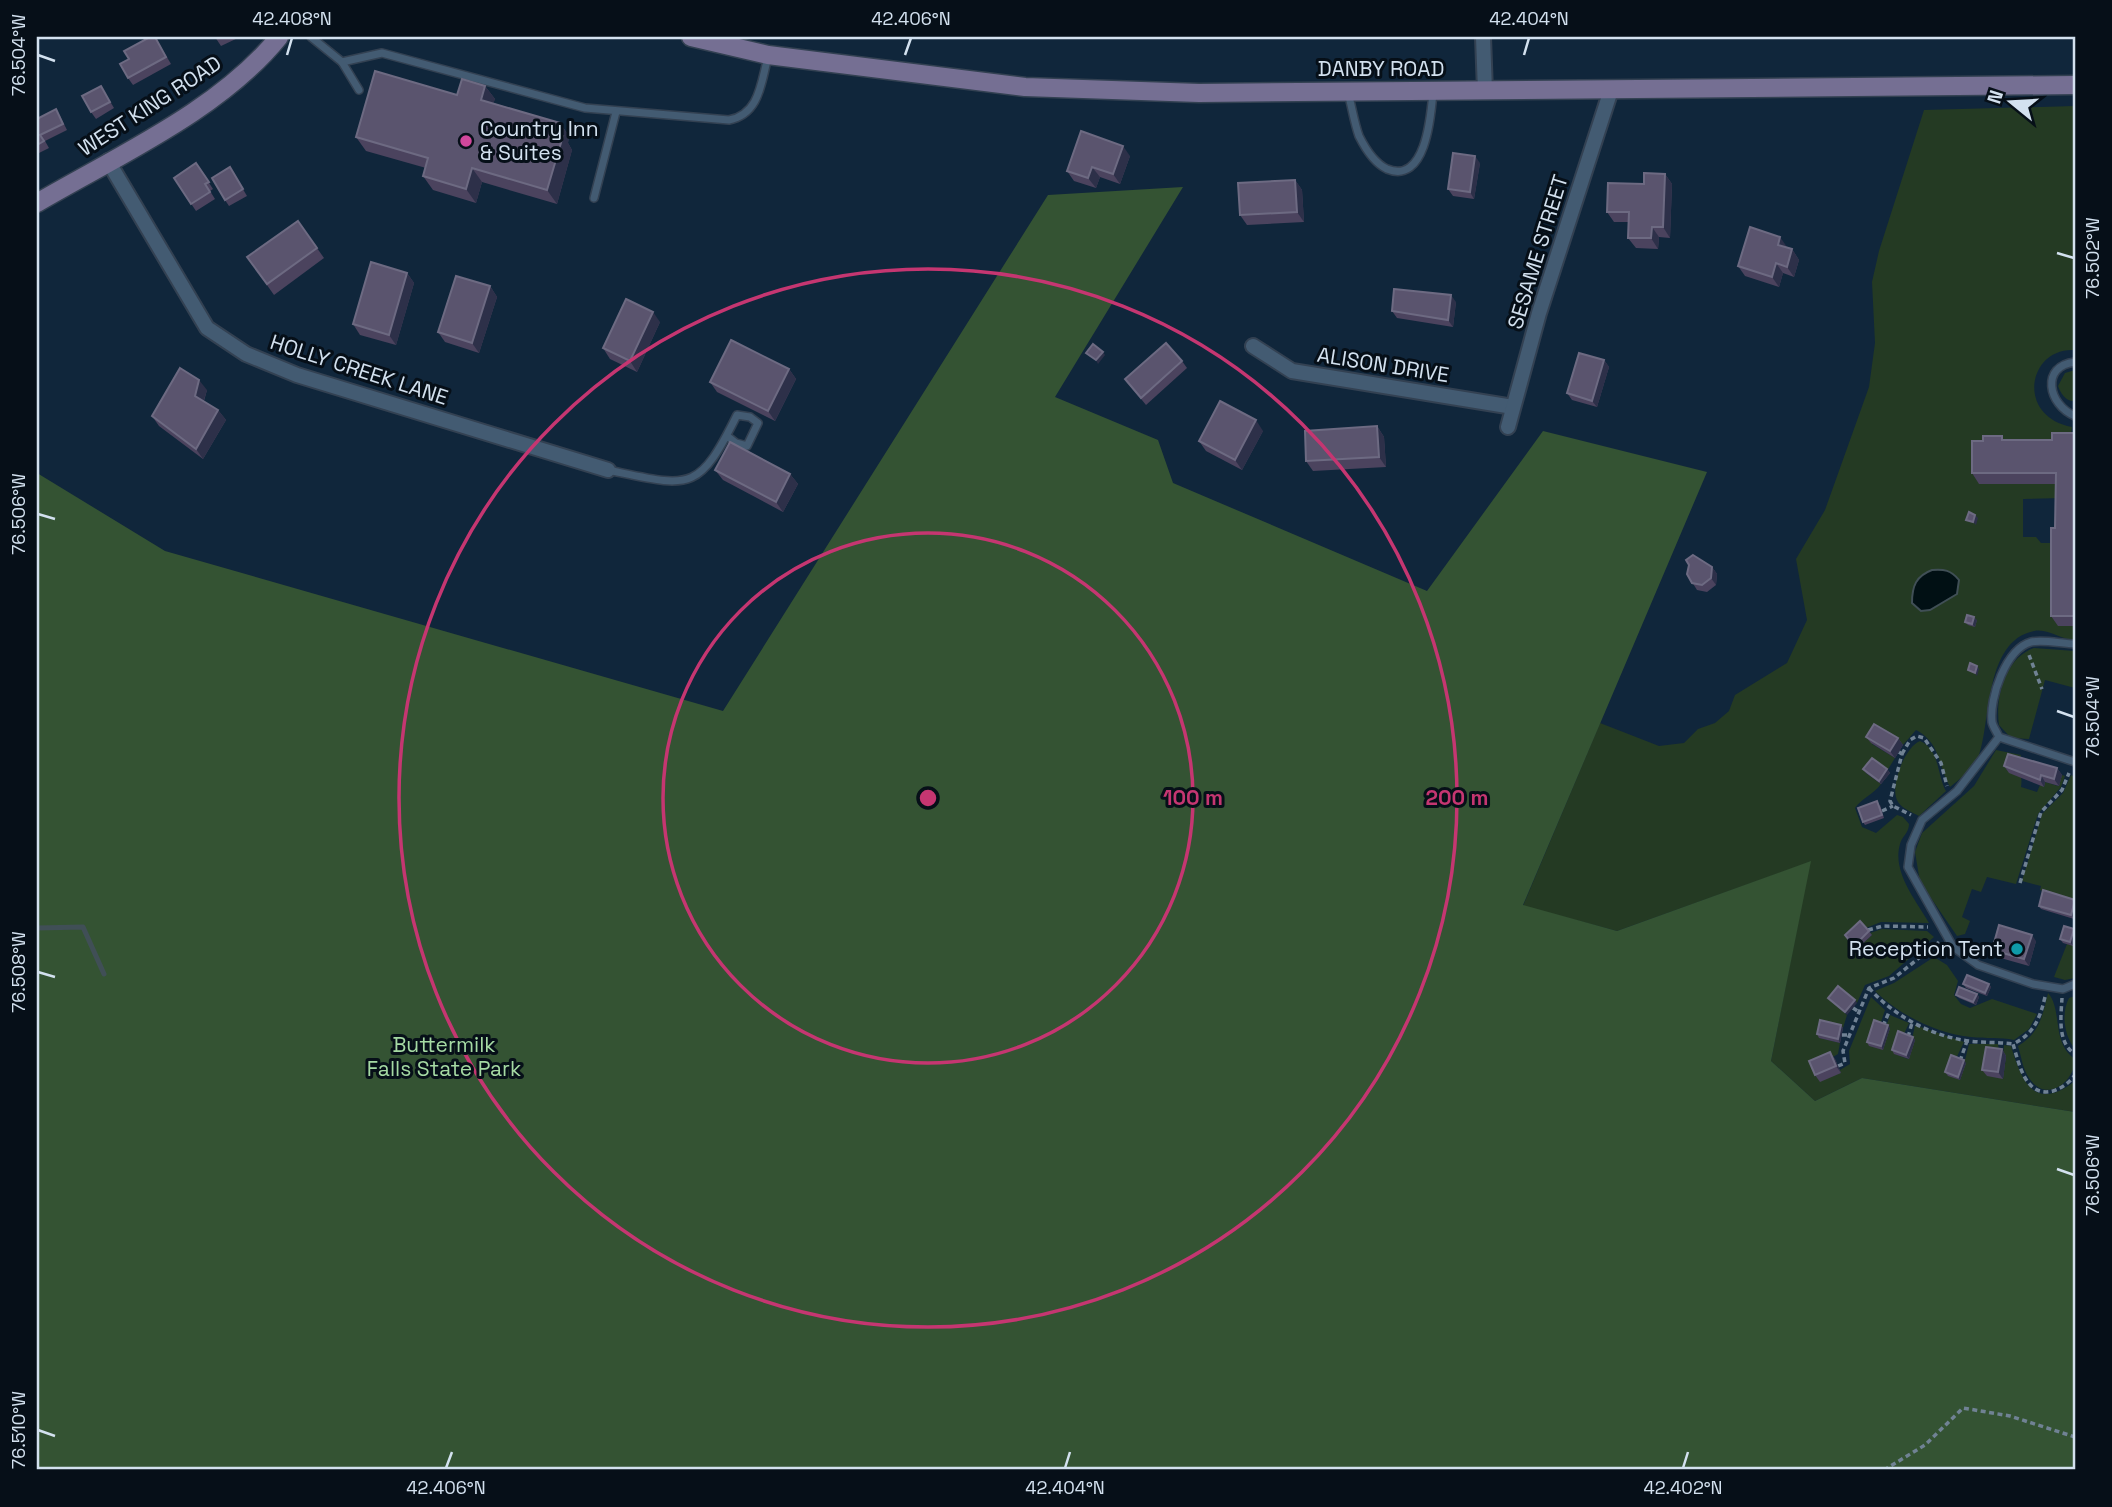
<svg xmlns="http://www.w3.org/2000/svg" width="2112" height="1507" viewBox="0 0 2112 1507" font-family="'Space Grotesk',sans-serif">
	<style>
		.green { fill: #243a23 }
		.forest { fill: #345333 }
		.water { fill: #011014; stroke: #404f56; stroke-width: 2 }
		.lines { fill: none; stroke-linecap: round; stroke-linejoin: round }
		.stream { stroke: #404f56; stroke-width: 5 }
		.lane-casing { stroke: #334152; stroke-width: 10 }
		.street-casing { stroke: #334152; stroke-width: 18 }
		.secondary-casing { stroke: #334152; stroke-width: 21 }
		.path { stroke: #708294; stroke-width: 3.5; stroke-dasharray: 5 3.5; stroke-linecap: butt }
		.lane { stroke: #435b72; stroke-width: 7 }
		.street { stroke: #435b72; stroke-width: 14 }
		.secondary { stroke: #756f93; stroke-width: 18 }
		.wall { fill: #4b435e }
		.shaded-wall { fill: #2d3049 }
		.building { fill: #5a546e; stroke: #6d6a82; stroke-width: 2 }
		.ticks { fill: none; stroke: #d3e1ef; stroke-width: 2.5 }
		.ring { fill: none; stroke: #c53671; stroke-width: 3.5 }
		.hotel-dot { fill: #d1479c; stroke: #060f18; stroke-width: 2.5 }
		.culture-dot { fill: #0f9aa8; stroke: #060f18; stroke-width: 2.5 }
		.labels { text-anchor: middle; stroke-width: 6; stroke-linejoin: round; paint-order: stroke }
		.street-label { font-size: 21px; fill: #d3e1ef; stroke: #060f18 }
		.poi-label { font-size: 21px; fill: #d3e1ef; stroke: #060f18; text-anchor: start }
		.park-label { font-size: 21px; fill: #a5daa3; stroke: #060f18 }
		.centre { fill: #c53671; stroke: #060f18; stroke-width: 3.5 }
		.ring-label { font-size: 21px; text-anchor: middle; font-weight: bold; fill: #c53671; stroke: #060f18; stroke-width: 6; stroke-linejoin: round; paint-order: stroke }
		.neatline { fill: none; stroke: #d3e1ef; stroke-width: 2.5 }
		.ticks-label { font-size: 18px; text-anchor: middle; fill: #d3e1ef }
	</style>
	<rect width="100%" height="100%" fill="#10263b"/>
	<!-- green -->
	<g class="green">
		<path d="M2075,106V350C2028,347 2015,416 2072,427L2062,498L2023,499V537H2036L2041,543H2058L2059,626H2075V640C2061,640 2048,628 2034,631C1984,641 1991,722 1979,755C1973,769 1961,778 1950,787C1938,766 1941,743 1916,730L1903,745L1879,731L1872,744L1895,758L1887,771L1866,773L1881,784C1873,795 1863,797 1855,808L1862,827L1876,833L1897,815L1903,817L1909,824C1909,833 1902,836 1900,844C1892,872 1915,899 1929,923L1881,922L1866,928L1857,949L1872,935L1870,933L1882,929L1927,931L1934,937L1889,976L1865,985L1857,1003L1841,990L1831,1001L1847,1015L1843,1028L1820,1038L1840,1043L1838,1054L1814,1068L1840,1070L1850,1064L1849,1051L1871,997L1885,1010L1880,1025L1886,1027L1890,1015L1909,1023L1895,1054L1908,1059L1915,1025L1964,1042L1948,1075L1960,1080L1969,1044H1998L2003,1079L2006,1057L2003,1056L2004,1045L2011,1046C2022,1083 2035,1112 2075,1081V1112L1862,1078L1815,1101L1771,1061L1810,862L1617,931L1523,906L1600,723L1659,746L1684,743L1698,729L1715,723L1729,711L1735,695L1787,663L1807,620L1796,559L1825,510L1869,387L1875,343L1872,282L1879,251L1924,110Z"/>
		<path d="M2075,370V401C2066,402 2061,394 2058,386L2065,373Z"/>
		<path d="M2034,648L2075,651V688L2045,680L2029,739L2011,738L1999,725C1995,697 2005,658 2034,648Z"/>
		<path d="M1920,741C1940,749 1937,776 1946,791L1919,816C1912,812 1900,808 1897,800C1890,785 1905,747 1920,741Z"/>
		<path d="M1996,750L2021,755C2018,766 2023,776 2021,787L2037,792L2040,785L2044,786L2045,782L2058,786L2062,775L2065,776L2061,787L2038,814L2016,884L1987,877L1981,892L1972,889L1962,917L1970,921L1965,934L1957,936L1920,882L1915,852L1922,833L1974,786Z"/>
		<path d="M2071,775L2075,777V902L2040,890L2041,886L2022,881L2042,814L2063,793Z"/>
		<path d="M2075,937V978L2065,980L2054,977L2067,944L2073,945Z"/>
		<path d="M1934,957L1947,965L1958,981L1954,995L1961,1004L1970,1008L1992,999L2037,1014L2029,1029L2014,1040C2000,1037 1986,1039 1971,1037C1937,1034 1898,1014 1875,991L1894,983Z"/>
		<path d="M2048,993C2063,1010 2051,1043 2075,1059C2075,1080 2050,1101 2033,1083C2023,1073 2022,1059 2018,1046C2039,1034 2043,1015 2048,993Z"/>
		<path d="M2075,996V1049C2064,1036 2061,1013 2069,998Z"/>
	</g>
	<!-- forest -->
	<path class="forest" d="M1183,187L1055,397L1158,440L1173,483L1427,591L1543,431L1707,472L1523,905L1617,931L1811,861L1771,1061L1815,1101L1862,1078L2075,1112V1470H37V473L165,551L723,711L1048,195Z"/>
	<!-- water -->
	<path class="water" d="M1932,570C1944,569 1951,570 1959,580L1957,594L1930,610L1921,611L1912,603C1912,586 1916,576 1932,570Z"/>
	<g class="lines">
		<!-- stream -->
		<path class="stream" d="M37,928L83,927L104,974"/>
		<!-- lane casing -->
		<g class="lane-casing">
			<g id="lane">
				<path d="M311,37L342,62L382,53L585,108L729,120C760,114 761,82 768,57"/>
				<path d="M342,62L359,90"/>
				<path d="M1348,93C1352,107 1354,122 1359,136C1365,148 1374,163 1387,169C1426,185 1431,115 1433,92"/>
				<path d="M594,198L616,112"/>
				<path d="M2075,362C2040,366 2048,405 2075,416"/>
				<path d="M608,470C690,487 698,494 737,415L750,417L758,423L747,446L736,443L727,436"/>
				<path d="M2075,644C2063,644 2043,639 2031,642C2006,649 1989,698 1992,722C1993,727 1997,732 1999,737L2075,762"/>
				<path d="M1999,737L1957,791L1922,820L1911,845L1908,867L1953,947L1978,965L2033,984L2063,989L2075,984"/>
			</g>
		</g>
		<!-- street casing -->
		<g class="street-casing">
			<g id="street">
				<path d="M1483,37L1485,91"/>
				<path d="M108,161L207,328L246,354L297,375L608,470"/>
				<path d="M1253,346L1292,371L1513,407"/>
				<path d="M1508,427L1539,313L1611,90"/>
			</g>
		</g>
		<!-- secondary casing -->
		<g class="secondary-casing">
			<g id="secondary">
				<path d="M691,37L768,55L1025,87L1199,93L2075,85"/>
				<path d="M37,203C117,156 220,110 279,37"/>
			</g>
		</g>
		<!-- path -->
		<g class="path">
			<path d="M2029,655L2042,689"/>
			<path d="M1899,752L1902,754L1890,801L1893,806L1911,815"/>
			<path d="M1902,754L1910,740L1917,736L1924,738L1941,763L1947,786"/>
			<path d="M1882,811L1893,806"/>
			<path d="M2020,883L2041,812L2062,790L2069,773"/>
			<path d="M1868,930L1883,926L1928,927"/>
			<path d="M1869,988C1894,1016 1931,1036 1969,1041C1984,1043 1999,1042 2013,1044"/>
			<path d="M2045,997C2040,1018 2034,1034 2013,1044C2019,1063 2025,1098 2053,1091C2062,1088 2069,1083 2075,1075"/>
			<path d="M2062,998C2061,1016 2057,1043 2075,1054"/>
			<path d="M1853,1008L1859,1012"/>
			<path d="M1883,1026L1889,1012"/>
			<path d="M1842,1035H1850"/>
			<path d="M1908,1037L1912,1023"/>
			<path d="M1960,1061L1967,1041"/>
			<path d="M1838,1066L1845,1063L1843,1051L1869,988L1894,978L1939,942"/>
			<path d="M1884,1470L1925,1445L1963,1408L2010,1416L2075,1437"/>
		</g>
		<!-- lane -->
		<use href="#lane" class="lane"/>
		<!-- street -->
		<use href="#street" class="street"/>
		<!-- secondary -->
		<use href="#secondary" class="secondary"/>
	</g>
	<!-- wall -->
	<g class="wall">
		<path d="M215,37H240L221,46Z"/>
		<path d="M158,42L171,64L133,85L128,78L129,59Z"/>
		<path d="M101,86L114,108L96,119L91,112Z"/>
		<path d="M485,86L495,99L493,103L560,123L569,136L568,143L572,150L557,204L482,182L476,203L433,190L423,176L426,168L366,151L356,137L457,95Z"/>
		<path d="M60,116L67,130L45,141L49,148L37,154V117L38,118Z"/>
		<path d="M1130,156L1120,184L1100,177L1096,188L1074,181L1067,171Z"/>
		<path d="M196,163L213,189L210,191L215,199L196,211L174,178Z"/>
		<path d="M1480,163L1474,199L1453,196L1448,189Z"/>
		<path d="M230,167L247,196L229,206L225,200Z"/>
		<path d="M1665,174L1672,184L1670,238L1659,237L1658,249L1636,248L1628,238L1629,222H1614L1607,212L1644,184Z"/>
		<path d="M1295,180L1302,190L1304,222L1247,225L1240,215Z"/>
		<path d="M298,221L324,258L274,295L247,257Z"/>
		<path d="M1787,247L1792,249L1799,260L1794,277L1783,273L1779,287L1745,276L1738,266Z"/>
		<path d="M407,273L414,283L396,345L360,335L353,324Z"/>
		<path d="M490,286L497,297L479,353L445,342L438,332Z"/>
		<path d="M1456,302L1453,327L1397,318L1392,311Z"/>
		<path d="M660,322L637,372L610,359L603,348Z"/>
		<path d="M1604,360L1609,367L1597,407L1572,400L1567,393Z"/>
		<path d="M1182,361L1187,368L1146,405L1125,379Z"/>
		<path d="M789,369L796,379L775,421L717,392L710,382Z"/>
		<path d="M207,390L204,401L218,410L226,420L203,459L159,426L152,416Z"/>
		<path d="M1377,426L1384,437L1386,467L1313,471L1306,461Z"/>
		<path d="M1263,431L1242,470L1206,451L1199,441Z"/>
		<path d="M2075,433V626H2058L2051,616L2055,528L2056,484H1979L1972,473L2005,440H2052Z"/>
		<path d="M715,470L790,474L798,484L783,512L723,480Z"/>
		<path d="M1712,567L1717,574L1716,585L1707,592L1697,590L1687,574Z"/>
		<path d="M1977,620L1975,627L1968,625L1965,622Z"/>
		<path d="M1866,737L1898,738L1903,745L1895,758L1871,743Z"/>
		<path d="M2004,766L2057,768L2062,775L2059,786L2045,782L2044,787L2009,773Z"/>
		<path d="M1863,769H1887L1890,773L1881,784L1866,773Z"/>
		<path d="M1880,805L1884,818L1865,825L1863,822Z"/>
		<path d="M2075,900V914L2074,919L2041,909L2039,906Z"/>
		<path d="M2074,929L2075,930V937L2073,946L2063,943L2060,939Z"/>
		<path d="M1869,931L1872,935L1857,949L1845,935Z"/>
		<path d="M2036,941L2029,966L1997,957L1992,950Z"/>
		<path d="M1963,984H1989L1991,987L1987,996L1966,988Z"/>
		<path d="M1977,994L1979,997L1976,1005L1959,998L1956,995Z"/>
		<path d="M1841,1025L1843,1028L1840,1043L1819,1038L1817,1034Z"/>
		<path d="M1890,1028L1883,1050L1869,1046L1867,1042Z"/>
		<path d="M1913,1037L1915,1040L1909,1059L1894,1054L1892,1050Z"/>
		<path d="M2002,1049L2006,1056L2003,1079L1987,1076L1982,1070Z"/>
		<path d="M1830,1052L1835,1059L1841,1073L1820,1082L1815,1075Z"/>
		<path d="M1966,1063L1960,1080L1948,1076L1945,1072Z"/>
	</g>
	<!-- shaded-wall -->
	<g class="shaded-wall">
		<path d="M485,86L495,99L490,113L481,100Z"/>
		<path d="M560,123L569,136L568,143L572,150L557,204L547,190L556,134Z"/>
		<path d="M1123,146L1130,156L1120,184L1113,174Z"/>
		<path d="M1475,156L1480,163L1474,199L1470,192Z"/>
		<path d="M1092,167L1100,177L1096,188L1088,178Z"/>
		<path d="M472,168L482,182L476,203L466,189Z"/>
		<path d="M1665,174L1672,184L1670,238L1663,227Z"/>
		<path d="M1295,180L1302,190L1304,222L1297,212Z"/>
		<path d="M1652,227L1659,237L1658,249L1651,238Z"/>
		<path d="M1780,237L1787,247L1785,255L1778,245Z"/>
		<path d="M1792,249L1799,260L1794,277L1787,267Z"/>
		<path d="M1776,263L1783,273L1779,287L1772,277Z"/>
		<path d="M407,273L414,283L396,345L389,335Z"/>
		<path d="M490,286L497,297L479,353L472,343Z"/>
		<path d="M1451,295L1456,302L1453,327L1448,320Z"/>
		<path d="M653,312L660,322L637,372L630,361Z"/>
		<path d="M1103,352L1105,355L1098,364L1096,360Z"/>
		<path d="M1604,360L1609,367L1597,407L1592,401Z"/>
		<path d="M789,369L796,379L775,421L768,411Z"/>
		<path d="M199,380L207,390L202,406L195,396Z"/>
		<path d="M218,410L226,420L203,459L196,449Z"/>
		<path d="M1256,420L1263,431L1242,470L1235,460Z"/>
		<path d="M1377,426L1384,437L1386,467L1379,457Z"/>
		<path d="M790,474L798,484L783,512L776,502Z"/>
		<path d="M1975,515L1978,518L1976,525L1973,522Z"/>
		<path d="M1712,567L1717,574L1716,585L1711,578Z"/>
		<path d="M1974,617L1977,620L1975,627L1972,624Z"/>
		<path d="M1977,666L1979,669L1977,676L1975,673Z"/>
		<path d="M1898,738L1903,745L1895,758L1890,751Z"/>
		<path d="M2057,768L2062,775L2059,786L2054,779Z"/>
		<path d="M1887,769L1890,773L1881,784L1879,781Z"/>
		<path d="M2041,775L2045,782L2044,787L2040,780Z"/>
		<path d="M2075,902V914L2074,919L2071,915Z"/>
		<path d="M2074,929L2075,930V937L2073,946L2070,942Z"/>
		<path d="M2032,935L2036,941L2029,966L2024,959Z"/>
		<path d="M1989,984L1991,987L1987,996L1985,993Z"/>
		<path d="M1977,994L1979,997L1976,1005L1973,1002Z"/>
		<path d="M1855,1000L1857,1003L1847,1015L1845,1012Z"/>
		<path d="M1841,1025L1843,1028L1840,1043L1838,1039Z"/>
		<path d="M1888,1025L1890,1028L1883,1050L1881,1046Z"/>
		<path d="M1913,1037L1915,1040L1909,1059L1906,1055Z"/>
		<path d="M2002,1049L2006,1056L2003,1079L1998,1072Z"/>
		<path d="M1830,1052L1835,1059L1841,1073L1836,1066Z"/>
		<path d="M1964,1060L1966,1063L1960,1080L1958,1077Z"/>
	</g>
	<!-- building -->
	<g class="building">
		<path d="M150,37H155L166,57L128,78L120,64L129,59L124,51Z"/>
		<path d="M375,71L457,95L462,79L485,86L481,100L560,123L556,134L563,136L547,190L472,168L466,189L423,176L428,158L356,137Z"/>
		<path d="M101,86L110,102L91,112L82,96Z"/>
		<path d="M56,109L63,124L40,135L44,141L37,145V118V119Z"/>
		<path d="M1081,131L1123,146L1113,174L1092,167L1088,178L1067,171Z"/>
		<path d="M1453,153L1475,156L1470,192L1448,189Z"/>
		<path d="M196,163L209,182L205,184L210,192L191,204L174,178Z"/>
		<path d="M230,167L243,189L225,200L212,178Z"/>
		<path d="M1644,173L1665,174L1663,227H1652L1651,238H1628L1629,212H1607L1608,183L1644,184Z"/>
		<path d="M1295,180L1297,212L1240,215L1238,183Z"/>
		<path d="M298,221L317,248L267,284L247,257Z"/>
		<path d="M1750,227L1780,237L1778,245L1792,249L1787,267L1776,263L1772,277L1738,266Z"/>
		<path d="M371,262L407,273L389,335L353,324Z"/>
		<path d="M456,276L490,286L472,343L438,332Z"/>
		<path d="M1394,289L1451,295L1448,320L1392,311Z"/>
		<path d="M626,299L653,312L630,361L603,348Z"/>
		<path d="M731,340L789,369L768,411L710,382Z"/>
		<path d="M1166,343L1182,361L1141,398L1125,379Z"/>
		<path d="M1093,344L1103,352L1096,360L1086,353Z"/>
		<path d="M1579,353L1604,360L1592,401L1567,393Z"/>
		<path d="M180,368L199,380L195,396L218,410L196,449L152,416Z"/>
		<path d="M1220,401L1256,420L1235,460L1199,441Z"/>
		<path d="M1377,426L1379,457L1306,461L1305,431Z"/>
		<path d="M2052,433H2075V616H2051V528H2055L2056,473H1972V441H1983V436H2002V440H2052Z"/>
		<path d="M730,442L790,474L776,502L715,470Z"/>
		<path d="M1969,512L1975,515L1973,522L1966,520Z"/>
		<path d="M1693,555L1712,567L1711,578L1702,585L1692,583L1687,574L1689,565L1686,560Z"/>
		<path d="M1967,615L1974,617L1972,624L1965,622Z"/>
		<path d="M1970,663L1977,666L1975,673L1968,670Z"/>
		<path d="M1874,724L1898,738L1890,751L1866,737Z"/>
		<path d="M2008,754L2057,768L2054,779L2041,775L2040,780L2004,766Z"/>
		<path d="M1872,758L1887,769L1879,781L1863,769Z"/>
		<path d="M1877,801L1882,815L1863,822L1858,808Z"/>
		<path d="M2043,890L2075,900L2071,915L2039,906Z"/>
		<path d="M1860,921L1869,931L1854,946L1845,935Z"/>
		<path d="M1999,925L2032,935L2024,959L1992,950Z"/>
		<path d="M2064,926L2074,929L2070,942L2060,939Z"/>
		<path d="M1967,975L1989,984L1985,993L1963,984Z"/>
		<path d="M1838,986L1855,1000L1845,1012L1828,998Z"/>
		<path d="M1959,987L1977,994L1973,1002L1956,995Z"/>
		<path d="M1820,1020L1841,1025L1838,1039L1817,1034Z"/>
		<path d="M1874,1020L1888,1025L1881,1046L1867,1042Z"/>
		<path d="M1898,1031L1913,1037L1906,1055L1892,1050Z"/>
		<path d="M1986,1047L2002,1049L1998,1072L1982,1070Z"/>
		<path d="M1830,1052L1836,1066L1815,1075L1809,1061Z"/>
		<path d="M1951,1055L1964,1060L1958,1077L1945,1072Z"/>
	</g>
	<!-- ticks -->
	<path class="ticks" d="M38,55L55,61M287,55L292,38M905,55L911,38M1524,55L1529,38M2057,253L2074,258M38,514L55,519M2057,711L2074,717M38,972L55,977M2057,1169L2074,1175M38,1430L55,1436M446,1468L452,1452M1065,1468L1070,1452M1683,1468L1688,1452"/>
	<!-- distance rings -->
	<g class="ring">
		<circle cx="928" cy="798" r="265"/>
		<circle cx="928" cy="798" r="529"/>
	</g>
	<!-- markers -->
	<circle class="hotel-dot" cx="466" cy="141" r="7"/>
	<circle class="culture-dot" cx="2017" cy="949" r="7"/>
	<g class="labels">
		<!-- street labels -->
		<g class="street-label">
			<text x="1381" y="76">DANBY ROAD</text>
			<text transform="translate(150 106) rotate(-33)" y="7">WEST KING ROAD</text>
			<text transform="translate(1538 252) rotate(-73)" y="7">SESAME STREET</text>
			<text transform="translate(1383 365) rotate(9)" y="7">ALISON DRIVE</text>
			<text transform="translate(359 370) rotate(18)" y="7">HOLLY CREEK LANE</text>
		</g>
		<!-- poi labels -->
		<g class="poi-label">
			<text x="480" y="136">Country Inn<tspan x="480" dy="24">&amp; Suites</tspan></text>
			<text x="2003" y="956" text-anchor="end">Reception Tent</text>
		</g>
		<!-- park labels -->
		<g class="park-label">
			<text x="444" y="1052">Buttermilk<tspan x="444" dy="24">Falls State Park</tspan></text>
		</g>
	</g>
	<circle cx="928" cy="798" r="10" class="centre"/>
	<g class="ring-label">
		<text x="1193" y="805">100 m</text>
		<text x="1457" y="805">200 m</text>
	</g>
	<!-- border -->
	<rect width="2112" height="1507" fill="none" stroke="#060f18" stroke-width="77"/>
	<!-- north arrow -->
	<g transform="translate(2011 102) rotate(288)" stroke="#060f18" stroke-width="5" paint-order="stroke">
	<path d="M0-5L12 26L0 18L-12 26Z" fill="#d3e1ef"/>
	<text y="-10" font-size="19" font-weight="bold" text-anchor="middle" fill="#d3e1ef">N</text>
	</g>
	<rect x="38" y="38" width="2036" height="1430" class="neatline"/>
	<g class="ticks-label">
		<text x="292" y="25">42.408°N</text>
		<text x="911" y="25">42.406°N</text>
		<text x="1529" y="25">42.404°N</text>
		<text transform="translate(19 55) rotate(-90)" y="6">76.504°W</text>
		<text transform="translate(2093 258) rotate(-90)" y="6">76.502°W</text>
		<text transform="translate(19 514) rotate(-90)" y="6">76.506°W</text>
		<text transform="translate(2093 717) rotate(-90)" y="6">76.504°W</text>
		<text transform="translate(19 972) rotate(-90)" y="6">76.508°W</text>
		<text transform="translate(2093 1175) rotate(-90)" y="6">76.506°W</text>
		<text transform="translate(19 1430) rotate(-90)" y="6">76.510°W</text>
		<text x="446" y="1494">42.406°N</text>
		<text x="1065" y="1494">42.404°N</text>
		<text x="1683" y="1494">42.402°N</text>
	</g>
</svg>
